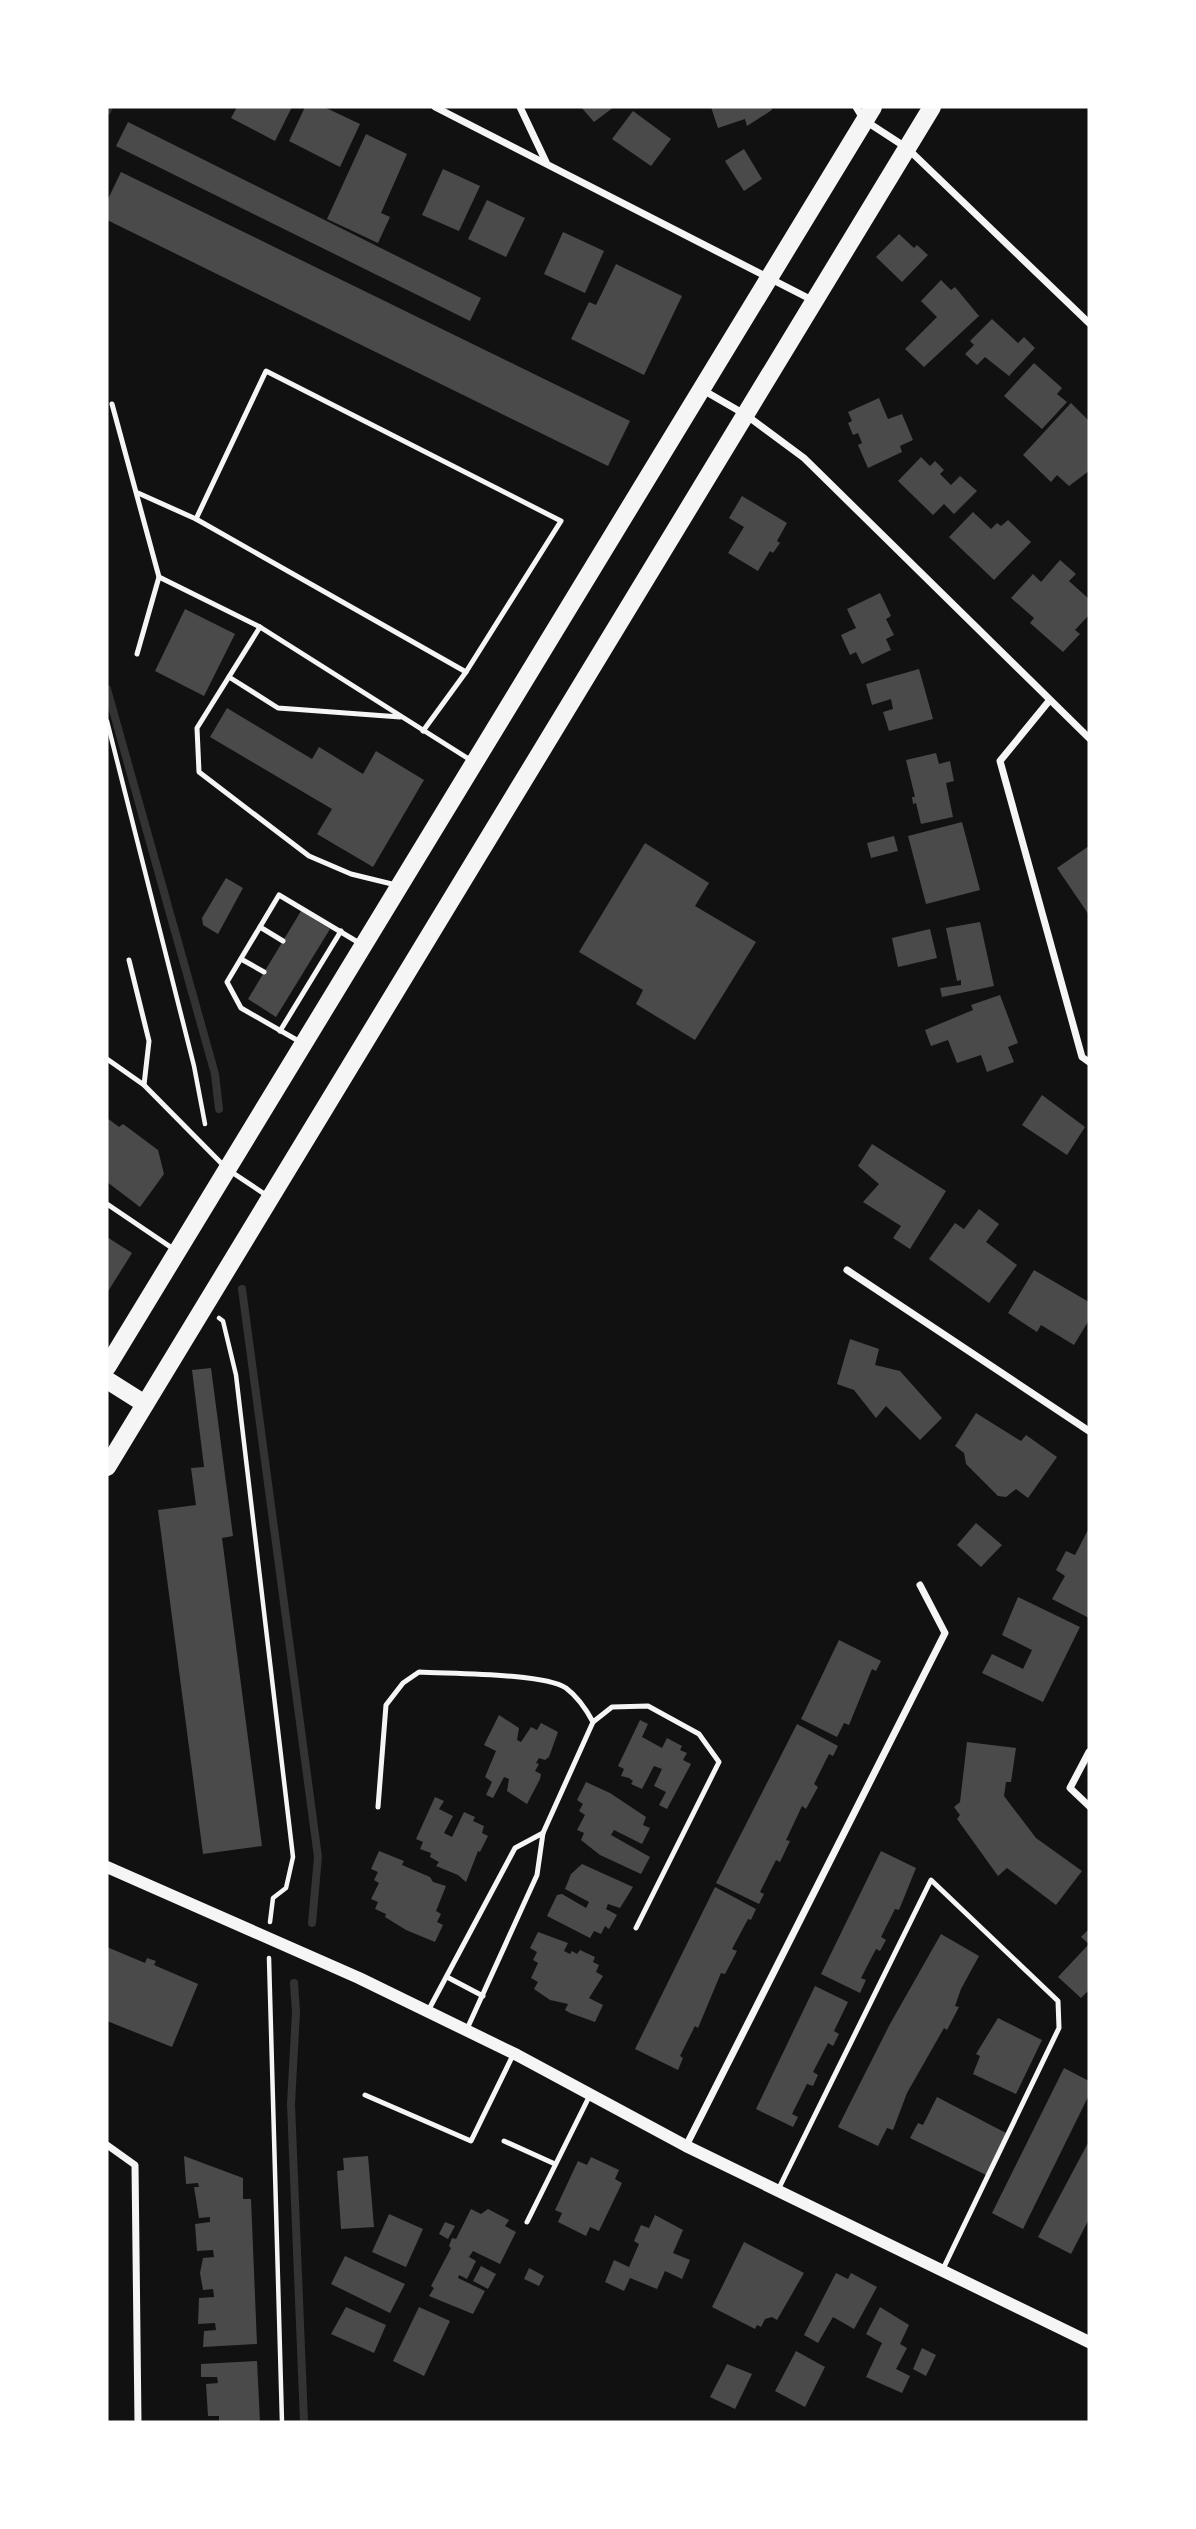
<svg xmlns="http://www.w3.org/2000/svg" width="1196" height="2529" viewBox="0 0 1196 2529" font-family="'PT Sans Narrow',sans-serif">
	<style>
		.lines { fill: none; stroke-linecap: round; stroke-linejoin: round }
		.stream { stroke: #333; stroke-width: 8 }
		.building { fill: #4a4a4a }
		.path { stroke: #f5f5f5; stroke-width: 4.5 }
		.service { stroke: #f5f5f5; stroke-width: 5 }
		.minor { stroke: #f5f5f5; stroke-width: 7 }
		.tertiary { stroke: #f5f5f5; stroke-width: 12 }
		.primary { stroke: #f5f5f5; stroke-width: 18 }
	</style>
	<rect width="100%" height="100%" fill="#111"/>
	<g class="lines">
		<!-- stream -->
		<g class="stream">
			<path d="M107,111L109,107"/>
			<path d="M107,689L215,1074L219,1109"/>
			<path d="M242,1289L318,1857L312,1923"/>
			<path d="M294,1983L296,2012L291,2104L304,2422"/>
		</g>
	</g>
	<!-- building -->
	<g class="building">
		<path d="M237,107H292L275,141L231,118Z"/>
		<path d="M305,107H324L360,124L340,167L289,141Z"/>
		<path d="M581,107H614L594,122Z"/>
		<path d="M711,107H771L772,110L747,126L745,119L718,128Z"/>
		<path d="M633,111L671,139L651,166L612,139Z"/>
		<path d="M128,122L481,298L470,321L116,146Z"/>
		<path d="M366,134L407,154L381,213L390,217L378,243L327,219Z"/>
		<path d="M744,149L762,179L744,191L725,161Z"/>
		<path d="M443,169L480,186L459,231L422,215Z"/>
		<path d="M121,172L630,421L608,466L107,220V201Z"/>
		<path d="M487,200L525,218L506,257L468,239Z"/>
		<path d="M563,232L604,251L585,293L544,274Z"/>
		<path d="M899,234L914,248L917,245L928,255L902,282L876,257Z"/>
		<path d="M616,264L682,296L644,375L571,339L589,302L596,305Z"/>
		<path d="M941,280L951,290L955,287L979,316L924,367L905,349L937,317L921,301Z"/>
		<path d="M992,319L1018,343L1024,337L1035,348L1009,376L985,357L977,365L965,354L974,345L970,341Z"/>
		<path d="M1034,363L1062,388L1057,394L1067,402L1042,429L1004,396Z"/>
		<path d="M879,398L888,419L902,414L913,440L900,446L902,452L868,468L858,445L862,443L858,433L853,435L848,423L852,421L848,412Z"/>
		<path d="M1071,403L1089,421V471L1069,486L1057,475L1051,482L1023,455Z"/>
		<path d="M921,457L930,466L935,461L944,470L940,474L951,485L960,476L977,491L954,514L944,504L933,515L898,481Z"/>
		<path d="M742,496L787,523L777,541L780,543L773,553L770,551L758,571L728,553L744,527L729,518Z"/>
		<path d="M973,512L991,529L997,523L1001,526L1008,520L1031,542L994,580L949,537Z"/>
		<path d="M1060,560L1076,574L1069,581L1089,599V615L1075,630L1080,634L1063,652L1030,623L1034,618L1011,598L1033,574L1041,582Z"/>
		<path d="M880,593L891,616L886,619L894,635L886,639L891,650L862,664L856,652L850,655L841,635L856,628L847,609Z"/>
		<path d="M185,609L235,634L204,696L155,671Z"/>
		<path d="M919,669L933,719L889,731L883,712L893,709L891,699L872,705L866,684Z"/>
		<path d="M227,708L312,759L319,747L363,774L376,751L424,780L373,867L317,834L332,809L210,737Z"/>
		<path d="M936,753L939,764L950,761L954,781L946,783L953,817L921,824L916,803L913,804L912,797H915L906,760Z"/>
		<path d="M962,822L980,890L926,904L908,836Z"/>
		<path d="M894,836L898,851L871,858L867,843Z"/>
		<path d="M645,843L709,883L695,906L756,942L695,1040L636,1004L643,990L579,952Z"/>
		<path d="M1089,846V915L1057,868Z"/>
		<path d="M226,878L243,888L218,934L203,925L202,918Z"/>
		<path d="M301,911L330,929L276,1017L248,999Z"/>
		<path d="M980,922L994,986L942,997L940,988L961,985V980L957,981L946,928Z"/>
		<path d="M930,929L937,958L898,967L892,938Z"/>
		<path d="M1000,995L1018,1043L1008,1047L1014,1062L987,1072L981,1055L957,1063L948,1040L931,1046L925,1030L973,1010L971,1005Z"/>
		<path d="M1042,1095L1085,1127L1067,1155L1022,1125Z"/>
		<path d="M107,1118L119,1127L123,1124L158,1150L164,1174L140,1207L107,1182Z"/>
		<path d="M872,1144L946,1191L910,1249L893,1238L901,1226L863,1202L879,1184L858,1166Z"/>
		<path d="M979,1209L999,1224L986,1242L1017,1265L989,1303L929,1259L955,1223L964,1229Z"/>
		<path d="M107,1237L132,1253L107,1293Z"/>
		<path d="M1034,1270L1089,1302V1320L1074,1345L1041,1325L1037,1332L1008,1313Z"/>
		<path d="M850,1339L879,1349L875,1365L900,1371L942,1418L920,1440L886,1406L876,1418L854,1390L837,1384Z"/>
		<path d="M211,1368L233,1536L222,1538L262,1846L203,1854L158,1510L196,1505L191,1468L204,1467L192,1370Z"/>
		<path d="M976,1413L1021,1441L1026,1435L1057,1457L1028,1498L1016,1489L1006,1497L998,1496L966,1464L964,1453L955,1446Z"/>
		<path d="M976,1523L1002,1545L981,1567L957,1545Z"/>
		<path d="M1089,1528V1618L1052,1599L1065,1576L1056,1570L1066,1551L1075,1555Z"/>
		<path d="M1018,1597L1080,1627L1043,1702L982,1673L992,1654L1023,1669L1032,1650L1002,1635Z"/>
		<path d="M839,1640L881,1661L876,1671L872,1669L849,1725L844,1723L837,1737L801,1719Z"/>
		<path d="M499,1715L519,1728L517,1740L521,1742L531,1727L537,1730L541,1723L558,1732L549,1757L545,1760L539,1758L536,1763L539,1764L535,1771L541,1774L540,1779L527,1804L507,1791L509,1779L504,1777L493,1798L486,1795L492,1782L485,1777L496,1751L484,1745Z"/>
		<path d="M640,1720L648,1724L642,1737L662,1748L667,1738L682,1746L680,1750L687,1753L683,1760L691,1764L667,1809L659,1805L666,1792L654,1786L662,1769L654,1766L642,1789L631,1784L633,1781L629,1778L621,1776L624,1769L618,1766Z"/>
		<path d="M797,1724L838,1746L833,1756L829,1754L814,1784L818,1787L806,1809L802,1806L786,1840L790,1841L780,1862L776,1860L760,1892L764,1894L759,1904L716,1883Z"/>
		<path d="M967,1742L1016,1748L1011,1782H1006L1004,1796L1036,1838L1082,1871L1056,1905L1007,1868L998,1876L957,1819L960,1815L954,1807L960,1802Z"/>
		<path d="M586,1782L610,1793L646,1817L643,1825L650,1828L642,1844L614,1830L611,1835L650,1857L641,1874L600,1855L581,1840L584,1833L577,1830L585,1815L579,1811L583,1804L577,1800Z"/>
		<path d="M435,1797L444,1801L439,1809L453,1816L444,1833L452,1837L464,1812L475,1817L473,1821L484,1826L482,1833L488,1836L480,1852L478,1851L466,1882L458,1875L436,1866L439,1862L430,1857L431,1853L420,1849L423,1842L416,1839Z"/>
		<path d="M379,1851L404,1861L402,1865L430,1877L433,1882L446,1886L436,1911L441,1914L437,1922L443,1925L435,1942L406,1930L385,1917L386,1914L375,1909L378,1902L371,1899L379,1883L374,1880L378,1872L371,1869Z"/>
		<path d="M881,1851L916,1868L899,1910L895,1909L881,1937L886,1940L880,1951L876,1949L861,1978L866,1980L860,1993L821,1974Z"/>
		<path d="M582,1864L633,1887L620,1908L608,1904L606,1909L617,1915L609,1929L605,1926L601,1934L594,1931L590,1938L547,1916L557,1895L562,1894L586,1908L589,1902L565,1889L571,1874Z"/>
		<path d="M715,1887L756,1909L751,1920L748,1919L732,1949L737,1951L725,1974L721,1973L698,2028L695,2026L680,2056L683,2058L678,2070L635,2049Z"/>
		<path d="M1089,1929V1990L1081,1998L1058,1977L1089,1944L1081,1937Z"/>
		<path d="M538,1932L568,1943L564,1951L570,1954L572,1951L577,1954L580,1950L595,1957L593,1962L599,1965L596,1972L603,1976L589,1998L603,2005L595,2022L570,2013L565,2010L568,2004L550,2000L534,1989L538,1982L531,1978L538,1963L533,1960L537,1952L530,1948Z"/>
		<path d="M941,1934L979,1956L961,1989L955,2006L959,2007L947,2030L944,2028L907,2093L893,2130L887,2128L878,2146L838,2127L890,2024Z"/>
		<path d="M107,1947L145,1963L147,1958L156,1961L154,1965L198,1984L172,2047L107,2021Z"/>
		<path d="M815,1986L848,2002L834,2031L839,2034L833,2046L828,2043L813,2072L818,2075L813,2086L807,2084L792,2114L798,2117L793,2127L756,2109Z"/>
		<path d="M998,2018L1042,2040L1016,2094L973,2074L980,2056L976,2054Z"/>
		<path d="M1064,2068L1089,2081V2095L1023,2229L992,2213Z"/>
		<path d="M937,2097L1006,2133L986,2175L910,2138L918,2123L923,2125Z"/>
		<path d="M1089,2141V2219L1071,2254L1038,2237Z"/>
		<path d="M184,2156L243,2178V2199H251L257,2344L203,2347L204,2331L216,2330L215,2323L198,2324L199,2298L214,2297L213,2289L203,2290L200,2273L203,2258L214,2257L213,2250L197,2251L195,2224L210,2222V2217L199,2218L194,2187H199L198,2183L186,2184Z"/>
		<path d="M368,2156L374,2227L341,2229L337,2171L344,2170L343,2158Z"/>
		<path d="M591,2157L619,2170L615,2179L622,2183L599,2231L590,2227L586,2236L558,2222L562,2213L555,2210L578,2161L587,2165Z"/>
		<path d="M471,2209L481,2214L488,2209L509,2220L505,2226L516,2232L500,2264L473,2251L469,2257L476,2261L467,2279L459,2275L458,2278L485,2291L473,2314L429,2296L434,2288L431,2286L451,2248L449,2246L452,2238L456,2239Z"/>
		<path d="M389,2214L423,2229L406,2267L372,2252Z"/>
		<path d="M655,2215L683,2230L673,2253L690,2260L682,2279L665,2271L657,2289L630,2278L624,2291L605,2282L614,2260L629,2267L639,2244L634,2241L641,2225L649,2228Z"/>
		<path d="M445,2222L455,2226L448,2239L439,2234Z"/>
		<path d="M744,2242L804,2273L777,2320L772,2317L765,2319L761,2327L757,2325L755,2329L712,2307Z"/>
		<path d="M345,2256L405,2284L390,2313L331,2284Z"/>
		<path d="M481,2266L496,2274L488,2289L473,2281Z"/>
		<path d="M529,2268L544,2276L539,2286L524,2279Z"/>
		<path d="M836,2273L848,2279L851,2273L877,2287L854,2329L833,2317L818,2343L804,2335Z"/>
		<path d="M346,2307L386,2325L374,2353L331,2334Z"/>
		<path d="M419,2307L450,2321L424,2376L393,2361Z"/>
		<path d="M880,2307L909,2325L900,2344L907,2348L896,2369L910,2376L902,2393L866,2377L882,2343L866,2334Z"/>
		<path d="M922,2348L936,2355L926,2376L913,2369Z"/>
		<path d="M796,2351L825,2367L805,2407L775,2391Z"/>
		<path d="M257,2361L260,2422H219V2416H208L206,2384L218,2383L217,2377H201V2364Z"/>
		<path d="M727,2364L752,2374L735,2409L710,2397Z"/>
	</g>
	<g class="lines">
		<!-- path -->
		<g class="path">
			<path d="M107,721L194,1066L205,1124"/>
			<path d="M219,1318L223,1321L236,1375L293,1857L286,1888L273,1898L270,1922"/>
			<path d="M269,1958L282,2422"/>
		</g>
		<!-- service -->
		<g class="service">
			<path d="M112,404L159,577L137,654"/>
			<path d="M138,493L196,519L466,672"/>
			<path d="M196,519L266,371L561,521L466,672L423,731"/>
			<path d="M159,577L260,627"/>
			<path d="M229,677L278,708L400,717"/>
			<path d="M396,885L351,874L309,856L199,772L197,728L260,627L472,761"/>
			<path d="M260,927L283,941"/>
			<path d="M241,959L264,972"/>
			<path d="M129,960L149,1041L144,1085"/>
			<path d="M280,1031L341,931"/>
			<path d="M302,1043L241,1008L227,982L279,895L361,944"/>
			<path d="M107,1059L144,1085L227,1169L269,1197"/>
			<path d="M107,1204L175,1250"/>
			<path d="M378,1807L386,1705L403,1683L419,1672C451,1674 543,1673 566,1688C578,1697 586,1709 593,1722"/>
			<path d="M447,1977L483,1996"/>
			<path d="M428,2011L515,1848L543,1833"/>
			<path d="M467,2029L537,1875L543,1833L593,1722L612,1707L648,1706L699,1734L719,1762L636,1928"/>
			<path d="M365,2095L471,2141L514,2053"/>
			<path d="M504,2141L555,2164"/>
			<path d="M778,2190L931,1880L1058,2001L1059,2028L943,2269"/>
			<path d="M527,2222L590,2095"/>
		</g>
		<!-- minor -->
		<g class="minor">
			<path d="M435,107L814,301"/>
			<path d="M520,107L546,162"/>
			<path d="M856,107L864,120L907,148L1089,323"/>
			<path d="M703,390L746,415L804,458L1089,738"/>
			<path d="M1049,701L1000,761L1082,1057L1089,1062"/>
			<path d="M847,1270L1089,1431"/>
			<path d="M1089,1752L1070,1788L1089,1806"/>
			<path d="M107,2145L135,2165L138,2422"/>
			<path d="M686,2146L945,1633L920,1585"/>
		</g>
		<!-- tertiary -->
		<path class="tertiary" d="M107,1867L359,1978L517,2055L686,2146L1089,2342"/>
		<!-- primary -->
		<g class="primary">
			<path d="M107,1367L873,107"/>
			<path d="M107,1380L145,1404"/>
			<path d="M107,1467L932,107"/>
		</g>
	</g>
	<!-- border -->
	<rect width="1196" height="2529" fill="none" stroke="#ffffff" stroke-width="217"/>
</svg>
